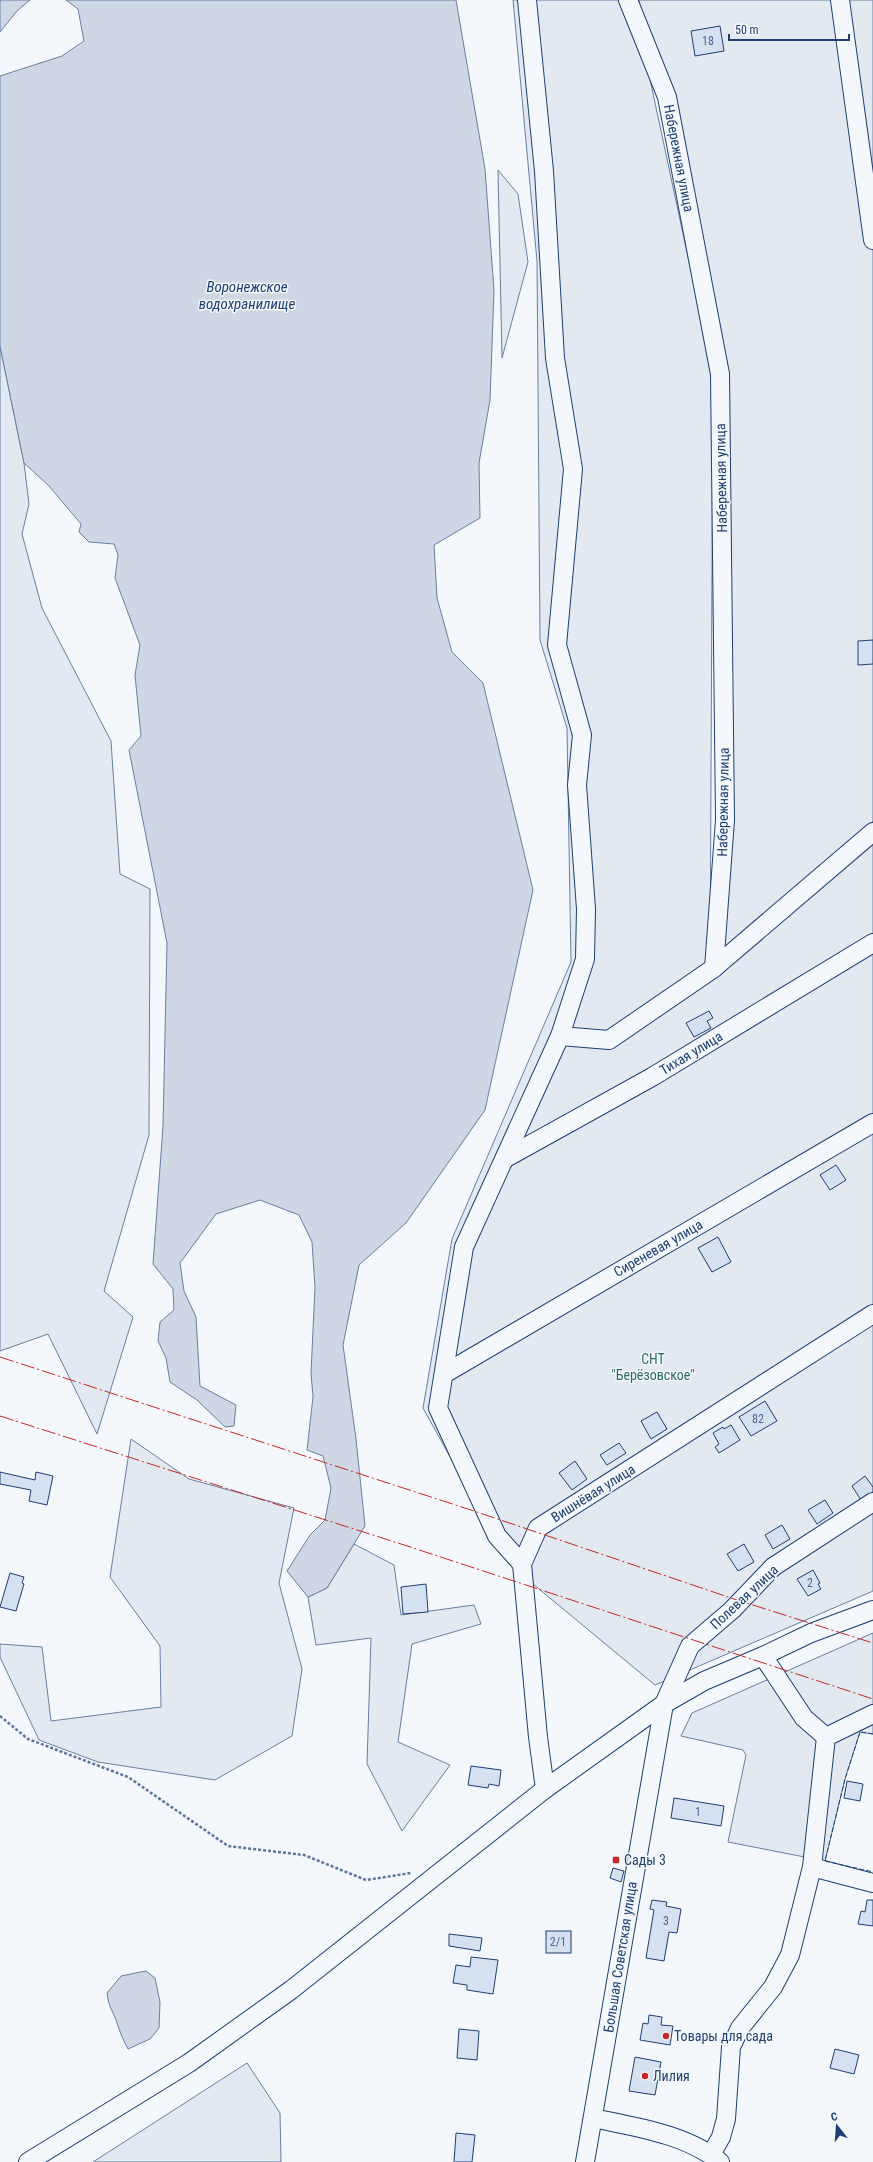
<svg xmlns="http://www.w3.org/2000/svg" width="873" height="2162" viewBox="0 0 873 2162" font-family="'Roboto Condensed',sans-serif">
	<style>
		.green { fill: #e3e9f0; stroke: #687fa3 }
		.water { fill: #cfd7e4; stroke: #687fa3 }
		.building { fill: #d5e0f0; stroke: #1d3f73 }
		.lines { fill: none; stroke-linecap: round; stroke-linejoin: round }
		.minor-casing { stroke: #1d3f73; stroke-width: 20 }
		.path { stroke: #5e769c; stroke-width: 2.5; stroke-dasharray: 3 2; stroke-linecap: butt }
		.minor { stroke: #f4f7fb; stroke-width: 18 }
		.fence { stroke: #1d3f73; stroke-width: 1; stroke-dasharray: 5 2; stroke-linecap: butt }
		.power { stroke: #c62828; stroke-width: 1; stroke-dasharray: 14 3 2 3; stroke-linecap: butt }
		.poi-dot { fill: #c62828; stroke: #f4f7fb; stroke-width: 1.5 }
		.labels { text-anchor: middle; stroke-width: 3; stroke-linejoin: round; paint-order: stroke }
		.number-label { font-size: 12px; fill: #4b6792 }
		.street-label { font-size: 14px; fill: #1d3f73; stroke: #f4f7fb }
		.park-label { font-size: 14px; fill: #2c6c60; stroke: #f4f7fb }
		.poi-label { font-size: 14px; fill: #1d3f73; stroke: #f4f7fb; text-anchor: start }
		.water-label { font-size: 15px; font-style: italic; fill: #1d3f73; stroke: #f4f7fb }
	</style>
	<rect width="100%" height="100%" fill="#f4f7fb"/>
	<!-- green -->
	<g class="green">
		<path d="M513,0H633L713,374L710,978L873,833V1591L655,1685L510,1565L423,1408L452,1239L571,962L567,728L540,640L537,261Z"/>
		<path d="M639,0H873V821L721,954L719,370Z"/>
		<path d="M498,170L518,194L528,262L502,358Z"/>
		<path d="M0,346L24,463L29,504L22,534L42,608L111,741L120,874L150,889L149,1135L104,1291L133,1317L97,1434L48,1334L0,1351Z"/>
		<path d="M131,1439L189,1479L294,1508L279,1583L302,1669L292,1736L215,1780L98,1762L39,1740L0,1657V1644L42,1647L51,1721L161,1707L160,1646L110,1577Z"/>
		<path d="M354,1544L394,1565L401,1615L474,1605L481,1624L412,1644L398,1742L450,1765L402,1831L367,1764L371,1638L316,1645L308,1597L327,1588Z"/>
		<path d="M873,1633V1734L860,1732L845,1779L825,1861L728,1842L746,1755L743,1750L681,1736L692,1713Z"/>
		<path d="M247,2063L280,2113L281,2162H93Z"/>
	</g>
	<!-- water -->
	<g class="water">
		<path d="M0,0H30L17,11L0,32Z"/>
		<path d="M66,0H456L485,169L494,290L490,400L479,463L480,518L434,545L437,598L452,652L483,683L533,890L485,1110L406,1223L359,1265L343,1345L356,1439L365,1526L327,1588L308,1597L287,1571L310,1535L325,1520L331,1488L323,1456L307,1450L313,1397L311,1373L315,1287L312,1242L299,1215L260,1200L216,1214L180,1263L184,1291L196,1317L200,1386L236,1405L234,1426L225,1427L197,1400L170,1382L166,1358L158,1341L160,1322L174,1310L173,1289L153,1264L163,1126L167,943L129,750L141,736L135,675L140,645L115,578L118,555L114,544L89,542L79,532L81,524L49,486L24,463L0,346V76L62,56L84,41L78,9Z"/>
		<path d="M146,1971L155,1978L160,2002L159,2028L150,2039L128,2049C123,2040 120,2032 117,2023C113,2010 109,2009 107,1993L121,1976Z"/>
	</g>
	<!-- building -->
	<g class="building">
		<path d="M720,26L724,51L695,56L691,31Z"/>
		<path d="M873,640V664L858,665V641Z"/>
		<path d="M709,1011L713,1018L707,1021L711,1028L694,1037L686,1023Z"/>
		<path d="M836,1165L846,1180L830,1190L820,1175Z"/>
		<path d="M718,1237L731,1262L712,1272L698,1248Z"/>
		<path d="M765,1401L777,1421L751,1436L739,1417Z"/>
		<path d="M657,1412L667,1429L651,1439L641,1421Z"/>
		<path d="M731,1425L740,1440L719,1453L715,1447L719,1444L713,1433L723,1427L724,1429Z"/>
		<path d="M619,1443L626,1453L607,1465L600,1455Z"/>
		<path d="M575,1461L587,1479L572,1490L559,1473Z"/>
		<path d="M0,1472L35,1480L36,1472L53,1476L47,1505L29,1501L31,1490L0,1484Z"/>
		<path d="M865,1476L873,1487V1492L861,1500L852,1486Z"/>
		<path d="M825,1500L833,1513L817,1524L808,1510Z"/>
		<path d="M782,1525L790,1539L773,1549L765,1535Z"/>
		<path d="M744,1544L754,1562L738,1571L727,1554Z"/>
		<path d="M813,1570L820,1583L818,1584L821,1589L808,1596L797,1579Z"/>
		<path d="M10,1573L24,1577L22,1583L24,1584L16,1611L0,1607Z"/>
		<path d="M426,1584L428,1612L403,1614L401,1587Z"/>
		<path d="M471,1766L501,1770L499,1786L489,1784L488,1788L468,1785Z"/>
		<path d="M847,1781L863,1784L860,1801L844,1798Z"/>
		<path d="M674,1798L724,1806L721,1826L671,1818Z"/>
		<path d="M613,1868L624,1871L621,1882L610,1878Z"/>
		<path d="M652,1900L667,1902L666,1906L681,1909L677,1933L669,1932L664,1961L646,1958L654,1910L650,1909Z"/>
		<path d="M867,1900H873V1926L858,1924L861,1911L865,1912Z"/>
		<rect x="546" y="1931" width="25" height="22"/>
		<path d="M449,1934L482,1938L480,1951L449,1946Z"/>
		<path d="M471,1957L498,1960L493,1994L467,1990V1985L453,1983L456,1965L470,1967Z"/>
		<path d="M649,2015L662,2017L661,2025L673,2026L670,2045L640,2040L643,2023L648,2024Z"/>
		<path d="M459,2029L479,2031L477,2060L457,2058Z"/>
		<path d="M835,2049L859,2055L854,2074L830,2068Z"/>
		<path d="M635,2057L661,2062L655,2095L629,2091Z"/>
		<path d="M456,2133L475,2135L472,2162H454Z"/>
	</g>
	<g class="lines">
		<!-- minor casing -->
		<g class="minor-casing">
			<g id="minor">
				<path d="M628,0L667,97L720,374L725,820L714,968"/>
				<path d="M840,0L873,240"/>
				<path d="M560,1036L609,1040L714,968L873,832"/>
				<path d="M506,1158L652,1077L873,943"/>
				<path d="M444,1374L873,1123"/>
				<path d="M522,1564L497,1536L438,1408L464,1247L560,1036L585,959L586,909L577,785L582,735L557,645L573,469L555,358L544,171L527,0"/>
				<path d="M763,1656L804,1718L826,1737"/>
				<path d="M545,1789L538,1737L522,1564L538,1528L873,1314"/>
				<path d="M812,1867L873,1883"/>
				<path d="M593,2118C635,2127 686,2134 720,2162"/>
				<path d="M711,2155L721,2137L726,2119L731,2047L740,2028L773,1987L790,1955L812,1867L826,1737L873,1714"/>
				<path d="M28,2162L189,2063L291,1990L545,1789L664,1704L704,1681L763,1656L811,1633L873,1610"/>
				<path d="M585,2162L664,1704L690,1646L732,1610L773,1567L873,1502"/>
			</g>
		</g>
		<!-- path -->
		<path class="path" d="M0,1716L28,1739L128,1777L228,1846L304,1855L366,1880L411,1873"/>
		<!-- minor -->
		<use href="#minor" class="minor"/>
		<!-- fence -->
		<path class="fence" d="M873,1734L860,1732L845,1779L825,1861L873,1872"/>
		<!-- power -->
		<g class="power">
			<path d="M0,1357L471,1510L737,1600L873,1643"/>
			<path d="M0,1416L401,1544L873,1699"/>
		</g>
	</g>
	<!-- markers -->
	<g class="poi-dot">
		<rect x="612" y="1856" width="8" height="8" rx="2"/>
		<circle cx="666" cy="2036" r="4"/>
		<circle cx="645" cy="2076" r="4"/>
	</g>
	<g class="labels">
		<!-- number labels -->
		<g class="number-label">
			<text x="708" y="45">18</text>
			<text x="758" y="1423">82</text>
			<text x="810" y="1587">2</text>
			<text x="698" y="1816">1</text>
			<text x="666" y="1925">3</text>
			<text x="558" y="1946">2/1</text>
		</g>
		<!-- street labels -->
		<g class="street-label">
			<text transform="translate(679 158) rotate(79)" y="5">Набережная улица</text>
			<text transform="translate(721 478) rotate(-91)" y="5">Набережная улица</text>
			<text transform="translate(723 802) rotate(-89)" y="5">Набережная улица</text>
			<text transform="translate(691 1053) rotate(-31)" y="5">Тихая улица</text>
			<text transform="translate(658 1248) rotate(-30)" y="5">Сиреневая улица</text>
			<text transform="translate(593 1493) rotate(-32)" y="5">Вишнёвая улица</text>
			<text transform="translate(744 1597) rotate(-43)" y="5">Полевая улица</text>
			<text transform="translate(620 1957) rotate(-81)" y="5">Большая Советская улица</text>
		</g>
		<!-- park labels -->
		<g class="park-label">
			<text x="653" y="1364">СНТ<tspan x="653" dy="16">"Берёзовское"</tspan></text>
		</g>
		<!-- poi labels -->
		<g class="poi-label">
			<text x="624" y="1865">Сады 3</text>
			<text x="674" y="2041">Товары для сада</text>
			<text x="653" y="2081">Лилия</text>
		</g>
		<!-- water labels -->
		<g class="water-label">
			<text x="247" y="292">Воронежское<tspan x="247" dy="17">водохранилище</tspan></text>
		</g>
	</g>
	<!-- north arrow -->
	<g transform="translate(837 2126) rotate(343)" stroke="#f4f7fb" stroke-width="3" paint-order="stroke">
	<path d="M0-3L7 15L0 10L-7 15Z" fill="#1d3f73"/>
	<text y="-6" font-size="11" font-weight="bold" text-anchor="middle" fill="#1d3f73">С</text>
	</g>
	<!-- scale -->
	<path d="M729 34v6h120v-6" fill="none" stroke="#1d3f73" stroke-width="2"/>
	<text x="735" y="34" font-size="12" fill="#1d3f73" stroke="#f4f7fb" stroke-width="3" paint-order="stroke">50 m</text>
</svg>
